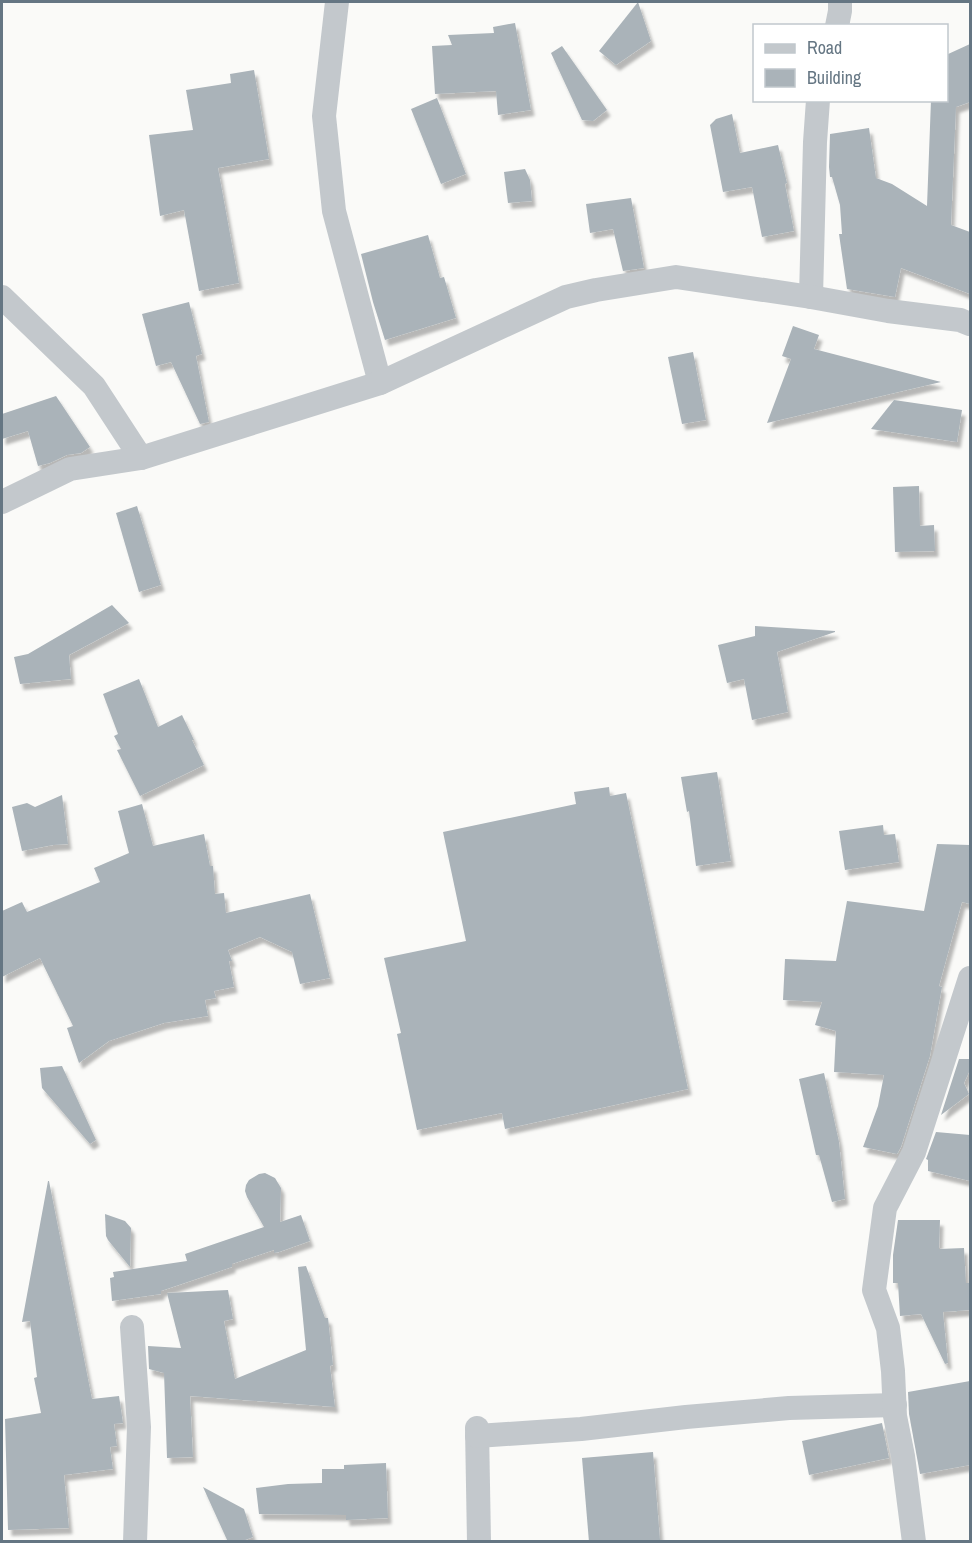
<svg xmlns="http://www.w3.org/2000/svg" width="972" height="1543" viewBox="0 0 972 1543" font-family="'Archivo Narrow',sans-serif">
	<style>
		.building { fill: #aab3b9; filter: url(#shadow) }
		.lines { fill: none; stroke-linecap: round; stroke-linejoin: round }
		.minor { stroke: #c3c8cc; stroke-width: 24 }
	</style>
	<defs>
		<filter id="shadow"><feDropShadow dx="3.5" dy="6" stdDeviation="1.5" flood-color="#0004"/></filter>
	</defs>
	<rect width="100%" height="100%" fill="#fafaf8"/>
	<!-- building -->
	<g class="building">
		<path d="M638,2L651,41L616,65L599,51Z"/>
		<path d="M515,23L531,110L498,115L496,91L435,94L432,46L452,45L448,35L494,33L493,27Z"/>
		<path d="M970,44V102L956,107L951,225L970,232V294L901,268L895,297L847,289L839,234H842L840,205L832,177H830L829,167L830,134L869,128L876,178L892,184L927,206L931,100H946V55Z"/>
		<path d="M562,46L607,110L593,121L582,120L551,53Z"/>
		<path d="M254,70L269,159L218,168L239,283L199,291L184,210L160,216L149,135L193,130L186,90L231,83L230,74Z"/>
		<path d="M437,98L466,174L441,184L411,109Z"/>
		<path d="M732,114L740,153L778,145L787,183L785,184L794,231L762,237L752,187L723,192L710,125L716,119Z"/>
		<path d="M525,169L530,180L532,201L508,203L504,172Z"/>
		<path d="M631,198L644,268L623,271L613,229L590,233L586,204Z"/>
		<path d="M428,235L440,278L444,277L456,318L385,340L373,302L361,254Z"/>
		<path d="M189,302L202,354L196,356L209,422L200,424L171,362L156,366L142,314Z"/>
		<path d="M793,326L819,335L814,349L941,382L767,423L791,359L782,356Z"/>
		<path d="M693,352L706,420L682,424L668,357Z"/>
		<path d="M56,396L90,447L81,453L67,455L50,463L38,466L28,431L2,439V414Z"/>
		<path d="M894,400L962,410L957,442L871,429Z"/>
		<path d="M919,486L920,526L934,525L935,551L895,552L893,487Z"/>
		<path d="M137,506L161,585L139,592L116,513Z"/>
		<path d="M112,605L129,623L69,655L71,679L20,684L14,657L28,654Z"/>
		<path d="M755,626L835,631V632L777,652L788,712L752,720L744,679L727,683L718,645L755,636Z"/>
		<path d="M139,679L158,727L182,715L194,740H192L204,765L140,796L117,750L121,749L114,736L118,734L103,694Z"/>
		<path d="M717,772L731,861L696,866L689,811L687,812L681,777Z"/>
		<path d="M609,787L610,796L626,793L688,1089L505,1129L502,1113L417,1130L397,1034L401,1033L384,958L466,941L443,832L576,804L574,792Z"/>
		<path d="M62,795L68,844L53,845L22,851L12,807L27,803L35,807Z"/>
		<path d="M142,804L153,846L204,834L210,866H213L215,894L224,893L226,913L310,894L330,978L300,984L292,952L260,937L228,950L232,961H229L234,987L214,991L216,998L205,1000L208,1016L164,1023L109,1041L79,1063L67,1028L73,1026L40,958L2,977V911L22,902L27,912L100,882L94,868L129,853L118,811Z"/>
		<path d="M883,825L884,835L895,834L899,862L845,870L839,831Z"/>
		<path d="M937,844L970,845V904L962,902L939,986L942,987L930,1056L901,1147L897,1154L863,1147L878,1106L884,1075L834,1072L836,1031L815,1025L822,1002L783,1000L785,959L836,961L847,901L924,911Z"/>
		<path d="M959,1059H970V1070L964,1083L969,1094L941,1115Z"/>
		<path d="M62,1066L96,1140L90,1144L42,1088L40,1068Z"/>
		<path d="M824,1073L839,1142L845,1199L832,1202L819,1155H816L799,1079Z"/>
		<path d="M936,1132L970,1135V1181L928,1171V1160L926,1159Z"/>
		<path d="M265,1173L275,1178L281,1188L280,1222L301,1215L310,1241L279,1252L274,1253V1250L232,1264V1267L161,1291V1294L112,1301L110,1278L114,1277L113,1272L187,1261L185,1254L264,1227L247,1197L245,1191L246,1185L249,1180L259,1174Z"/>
		<path d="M48,1181H49L92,1399L119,1396L123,1423L114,1424L117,1446L110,1447L113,1469L64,1475L69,1528L8,1530L5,1419L41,1413L34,1378L37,1377L30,1321L22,1322Z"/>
		<path d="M105,1214L125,1221L131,1228L130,1267L108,1240L106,1236Z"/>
		<path d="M898,1220H940L939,1249L964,1248L966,1283H970V1310L943,1312L948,1363L945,1364L921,1314L900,1316L898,1283H893V1255Z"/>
		<path d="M306,1266L325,1318H328L333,1365L330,1366L335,1407L190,1396L193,1457L167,1458L164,1373L149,1369L148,1346L181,1348L167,1293L228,1290L233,1319L224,1321L235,1379L306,1350L298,1267Z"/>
		<path d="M970,1381V1465L920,1474L909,1414L908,1392Z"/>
		<path d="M882,1423L889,1458L809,1475L802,1441Z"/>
		<path d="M653,1452L660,1540L642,1542H589L582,1458Z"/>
		<path d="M386,1463L388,1518L346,1520V1515L259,1514L256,1488L288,1484L322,1483V1469H344V1465Z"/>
		<path d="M203,1487L244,1509L253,1537L240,1542H228Z"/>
	</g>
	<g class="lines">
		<!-- minor -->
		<g class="minor">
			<path d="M337,2L324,116L334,211L380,383"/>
			<path d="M837,26L840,11V2"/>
			<path d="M2,297L94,386L141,458"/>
			<path d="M811,297L815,142L818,100"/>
			<path d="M2,502L70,469L141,458L380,383L566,297L596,290L676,277L811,297L888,311L960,320L970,324"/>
			<path d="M132,1327L139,1427L135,1542"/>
			<path d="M477,1428L479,1542"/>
			<path d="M477,1436L581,1429L686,1417L789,1408L895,1405"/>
			<path d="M914,1542L903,1456L895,1416L893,1371L888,1328L874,1290L885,1208L914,1152L970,978"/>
		</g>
	</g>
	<!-- border -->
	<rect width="972" height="1543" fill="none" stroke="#657683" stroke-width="6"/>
	<!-- legend -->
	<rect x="753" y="24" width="195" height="78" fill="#ffffff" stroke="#c1c8cd" stroke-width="1.5"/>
	<rect x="765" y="44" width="30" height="9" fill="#c3c8cc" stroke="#c1c8cd" stroke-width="1.5"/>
	<text x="807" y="54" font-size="18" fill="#657683">Road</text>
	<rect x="765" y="69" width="30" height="18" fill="#aab3b9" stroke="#c1c8cd" stroke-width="1.5"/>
	<text x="807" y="84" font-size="18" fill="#657683">Building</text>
</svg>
